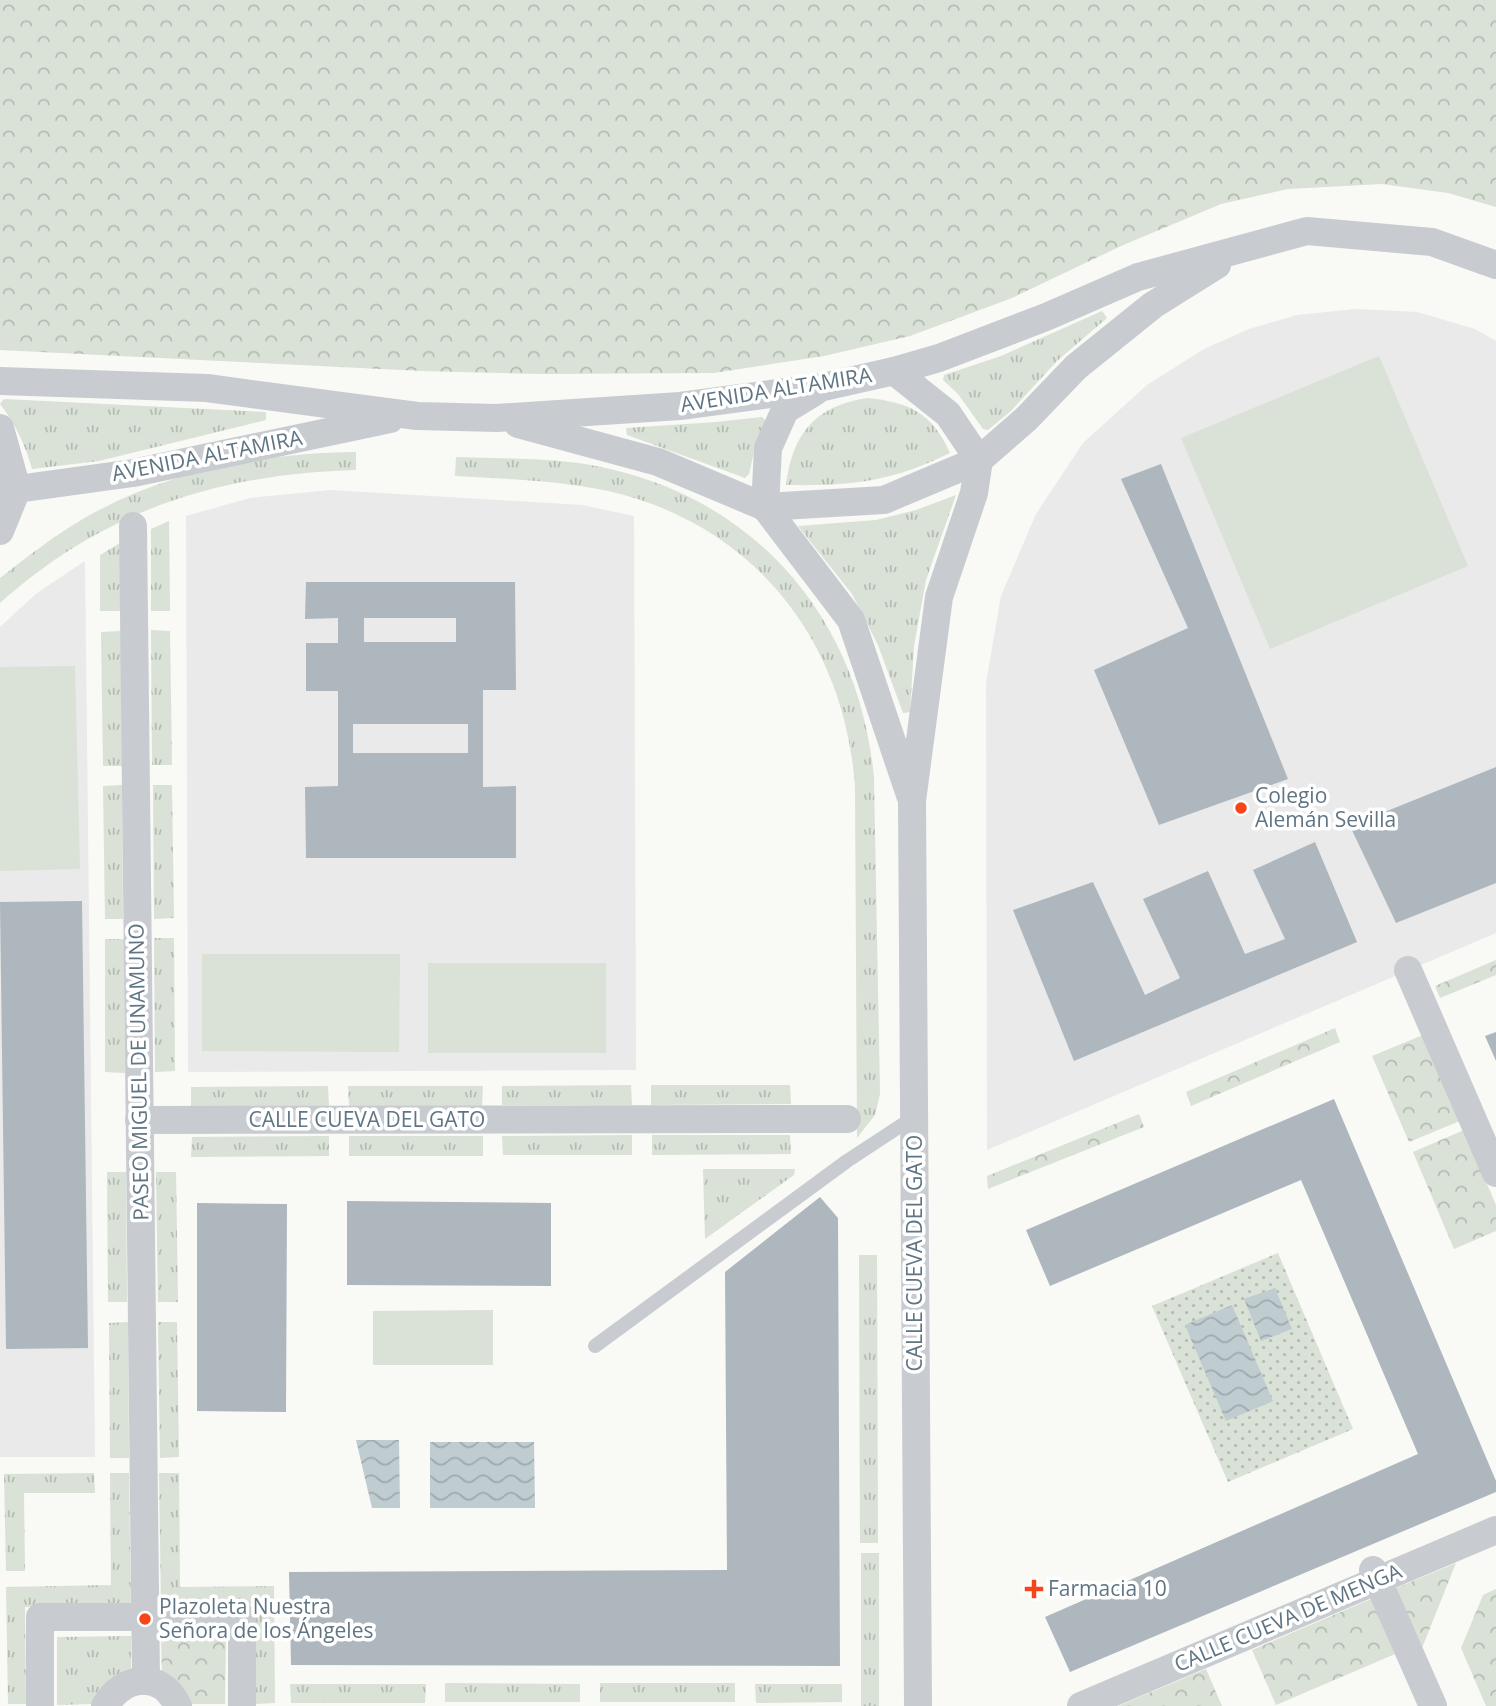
<svg xmlns="http://www.w3.org/2000/svg" width="1496" height="1706" viewBox="0 0 1496 1706" font-family="'Open Sans',sans-serif">
	<style>
		.built { fill: #e9eae9 }
		.grass { fill: url(#grass-tufts) }
		.park { fill: url(#park-crowns) }
		.garden { fill: url(#garden-dots) }
		.pitch { fill: #dae1d6 }
		.water { fill: url(#water-waves) }
		.building { fill: #aeb7be; fill-rule: evenodd }
		.lines { fill: none; stroke-linecap: round; stroke-linejoin: round }
		.lane { stroke: #c8ccd0; stroke-width: 14 }
		.street { stroke: #c8ccd0; stroke-width: 28 }
		.poi-dot { fill: #f54519; stroke: #fff; stroke-width: 2.5 }
		.labels { text-anchor: middle; stroke-width: 7; stroke-linejoin: round; paint-order: stroke }
		.street-label { font-size: 21px; fill: #607584; stroke: #fff }
		.poi-label { font-size: 21px; fill: #607584; stroke: #fff; text-anchor: start }
	</style>
	<defs>
		<pattern id="grass-tufts" width="24" height="20" patternUnits="userSpaceOnUse" patternTransform="scale(1.75)"><rect width="24" height="20" fill="#dae1d6"/><path d="M3 7l-1-3M5 7V3M7 7l1-3M15 17l-1-3M17 17v-4M19 17l1-3" fill="none" stroke="#b4bbb3"/></pattern>
		<pattern id="park-crowns" width="20" height="18" patternUnits="userSpaceOnUse" patternTransform="scale(1.75)"><rect width="20" height="18" fill="#dae1d6"/><path d="M2 6a3 3 0 1 1 6 0M12 15a3 3 0 1 1 6 0" fill="none" stroke="#b4bbb3"/></pattern>
		<pattern id="garden-dots" width="8" height="8" patternUnits="userSpaceOnUse" patternTransform="scale(1.75)"><rect width="8" height="8" fill="#dae1d6"/><path d="M2 2h.1M6 6h.1" fill="none" stroke="#b4bbb3" stroke-width="1.8" stroke-linecap="round"/></pattern>
		<pattern id="water-waves" width="16" height="10" patternUnits="userSpaceOnUse" patternTransform="scale(1.75)"><rect width="16" height="10" fill="#bfccd0"/><path d="M0 5q4-4 8 0t8 0" fill="none" stroke="#9faaae"/></pattern>
	</defs>
	<rect width="100%" height="100%" fill="#f9f9f6"/>
	<!-- built -->
	<g class="built">
		<path d="M1356,309L1417,312L1475,329L1496,341V933L987,1150L986,683L1001,596L1036,514L1083,443L1147,385L1204,349L1249,329L1297,315Z"/>
		<path d="M331,490L582,505L634,516L636,1070L188,1072L186,516L250,498Z"/>
		<path d="M85,561L95,1457H0V627L37,593Z"/>
	</g>
	<!-- grass -->
	<g class="grass">
		<path d="M1102,311L1107,318L1057,361L1011,411L988,430L983,429L958,394L943,380L944,375L1001,356Z"/>
		<path d="M867,398C909,402 932,413 950,453C891,482 851,486 786,485C792,434 815,406 867,398Z"/>
		<path d="M4,399L266,412V420L99,461L32,469C25,444 16,425 0,404Z"/>
		<path d="M762,417L766,421L757,439L749,474L745,478L627,435L626,428L716,422Z"/>
		<path d="M356,452V470C219,474 104,510 0,603V578C27,557 54,536 83,519C165,471 262,453 356,452Z"/>
		<path d="M456,457C507,459 560,457 610,469C763,504 860,625 874,778L880,1094L875,1115L857,1138L855,787C845,641 754,524 608,491C558,480 506,479 455,476Z"/>
		<path d="M956,495L926,580L914,646L910,712L903,713L878,645L852,594L798,526L876,520L916,510Z"/>
		<path d="M169,521L170,611H151V529Z"/>
		<path d="M120,543V611H100V555Z"/>
		<path d="M151,630L170,631L172,765H152Z"/>
		<path d="M121,631L122,766H103L101,632Z"/>
		<path d="M122,785L123,919H105L103,786Z"/>
		<path d="M153,785H172L174,918L154,919Z"/>
		<path d="M154,938H174L175,1071L155,1072Z"/>
		<path d="M105,939H124L125,1073L105,1072Z"/>
		<path d="M631,1085L632,1105H502V1086Z"/>
		<path d="M651,1085H790L791,1104L651,1105Z"/>
		<path d="M328,1086L329,1106L191,1107V1087Z"/>
		<path d="M348,1086H483L482,1106H349Z"/>
		<path d="M632,1135V1155H503L502,1136Z"/>
		<path d="M652,1135H790L791,1154L652,1155Z"/>
		<path d="M329,1136V1156L191,1157L192,1137Z"/>
		<rect x="349" y="1136" width="134" height="20"/>
		<path d="M795,1169L794,1175L705,1239L703,1169Z"/>
		<path d="M107,1172H126L127,1302H108Z"/>
		<path d="M156,1172H176L178,1302H158Z"/>
		<path d="M859,1255H877L878,1543H860Z"/>
		<path d="M128,1322L129,1458H110L109,1323Z"/>
		<path d="M158,1322H177L179,1457L160,1458Z"/>
		<path d="M94,1473L95,1493H24L25,1571H6L4,1474Z"/>
		<path d="M110,1473H129L131,1606L25,1607L26,1704H8L6,1587L111,1585Z"/>
		<path d="M159,1473H179L180,1587L274,1586L275,1703L256,1704L254,1605L161,1606Z"/>
		<rect x="861" y="1553" width="18" height="153"/>
		<path d="M131,1636V1672L94,1704L57,1705V1637Z"/>
		<path d="M445,1683L580,1684V1702H445Z"/>
		<rect x="600" y="1683" width="135" height="19"/>
		<path d="M290,1684H426L425,1703H291Z"/>
		<path d="M755,1684H842V1702L756,1703Z"/>
	</g>
	<!-- park -->
	<g class="park">
		<path d="M0,0H1496V207L1448,193L1382,184L1288,189L1221,204L1121,246L1012,298L910,336L824,356L714,373L542,374L422,371L0,350Z"/>
		<path d="M1496,960V975L1440,998L1435,986Z"/>
		<path d="M1335,1028L1340,1042L1191,1106L1186,1092Z"/>
		<path d="M1423,1035L1460,1121L1409,1142L1372,1056Z"/>
		<path d="M1139,1114L1144,1127L988,1189L987,1176Z"/>
		<path d="M1464,1130L1496,1205V1231L1454,1249L1413,1152Z"/>
		<path d="M1456,1563L1420,1653L1394,1589Z"/>
		<path d="M1496,1589V1706H1486L1461,1648L1483,1595Z"/>
		<path d="M1371,1599L1395,1654L1276,1705L1252,1650Z"/>
		<path d="M226,1635L225,1704H189L162,1674L161,1636Z"/>
		<path d="M1206,1669L1222,1706H1118Z"/>
	</g>
	<!-- garden -->
	<path class="garden" d="M1278,1253L1353,1429L1228,1482L1152,1306Z"/>
	<!-- pitch -->
	<g class="pitch">
		<path d="M1379,356L1468,566L1270,649L1181,438Z"/>
		<path d="M75,666L80,869L0,871V667Z"/>
		<path d="M202,954H400L399,1052L202,1051Z"/>
		<rect x="428" y="963" width="178" height="90"/>
		<path d="M493,1310V1365H373V1311Z"/>
	</g>
	<!-- water -->
	<g class="water">
		<path d="M1275,1288L1292,1329L1261,1341L1244,1299Z"/>
		<path d="M1232,1305L1273,1401L1226,1421L1185,1325Z"/>
		<path d="M356,1440H399L400,1508H372Z"/>
		<path d="M430,1442H534L535,1508H430Z"/>
	</g>
	<!-- building -->
	<g class="building">
		<path d="M1161,464L1288,779L1159,825L1094,670L1188,628L1121,479Z"/>
		<path d="M306,582H515L516,690H483V787L516,786V858H306L305,787L338,786V691H306V643H338V618L305,619ZM364,618H456V642H364ZM353,724H468V753H353Z"/>
		<path d="M1496,767V883L1396,923L1350,826Z"/>
		<path d="M1315,842L1357,942L1074,1061L1013,910L1093,882L1145,995L1180,978L1143,899L1208,871L1245,954L1285,939L1253,870Z"/>
		<path d="M82,901L88,1348L6,1349L0,902Z"/>
		<path d="M1496,1032V1061L1485,1036Z"/>
		<path d="M1334,1099L1496,1481V1492L1070,1672L1045,1617L1418,1454L1301,1180L1050,1286L1026,1230Z"/>
		<path d="M820,1197L838,1218L840,1666L291,1665L289,1572L727,1570L725,1272Z"/>
		<path d="M347,1201L551,1203V1286L347,1285Z"/>
		<path d="M197,1203L287,1204L286,1412L197,1411Z"/>
	</g>
	<g class="lines">
		<!-- lane -->
		<path class="lane" d="M595,1346L847,1161L914,1117"/>
		<!-- street -->
		<g class="street">
			<path d="M894,371L948,414L979,460L974,493L939,597L912,801L918,1706"/>
			<path d="M0,381L207,388L417,416L497,418L680,406L823,387L894,371L939,358L1046,317L1138,277L1307,231L1432,242L1496,265"/>
			<path d="M816,391L785,410L768,448L765,507L851,620L910,795"/>
			<path d="M518,424L658,462L765,507L884,500L979,460L1026,419L1076,367L1153,305L1217,265"/>
			<path d="M0,428L17,489L0,531"/>
			<path d="M0,487L17,489L133,473L390,419"/>
			<path d="M133,526L146,1681"/>
			<path d="M1408,970L1496,1173"/>
			<path d="M139,1120L847,1119"/>
			<path d="M1373,1570L1433,1706"/>
			<path d="M40,1706V1617H242V1706"/>
			<path d="M105,1706C123,1675 161,1670 178,1706"/>
			<path d="M1081,1706L1496,1530"/>
		</g>
	</g>
	<!-- markers -->
	<g class="poi-dot">
		<circle cx="1241" cy="808" r="7"/>
		<path d="M1030.5 1578.5h7v7h7v7h-7v7h-7v-7h-7v-7h7z"/>
		<circle cx="145" cy="1619" r="7"/>
	</g>
	<g class="labels">
		<!-- street labels -->
		<g class="street-label">
			<text transform="translate(776 390) rotate(-9)" y="7">AVENIDA ALTAMIRA</text>
			<text transform="translate(207 456) rotate(-11)" y="7">AVENIDA ALTAMIRA</text>
			<text transform="translate(139 1072) rotate(-91)" y="7">PASEO MIGUEL DE UNAMUNO</text>
			<text x="367" y="1127">CALLE CUEVA DEL GATO</text>
			<text transform="translate(915 1253) rotate(-90)" y="7">CALLE CUEVA DEL GATO</text>
			<text transform="translate(1288 1618) rotate(-23)" y="7">CALLE CUEVA DE MENGA</text>
		</g>
		<!-- poi labels -->
		<g class="poi-label">
			<text x="1255" y="803">Colegio<tspan x="1255" dy="24">Alemán Sevilla</tspan></text>
			<text x="1048" y="1596">Farmacia 10</text>
			<text x="159" y="1614">Plazoleta Nuestra<tspan x="159" dy="24">Señora de los Ángeles</tspan></text>
		</g>
	</g>
</svg>
